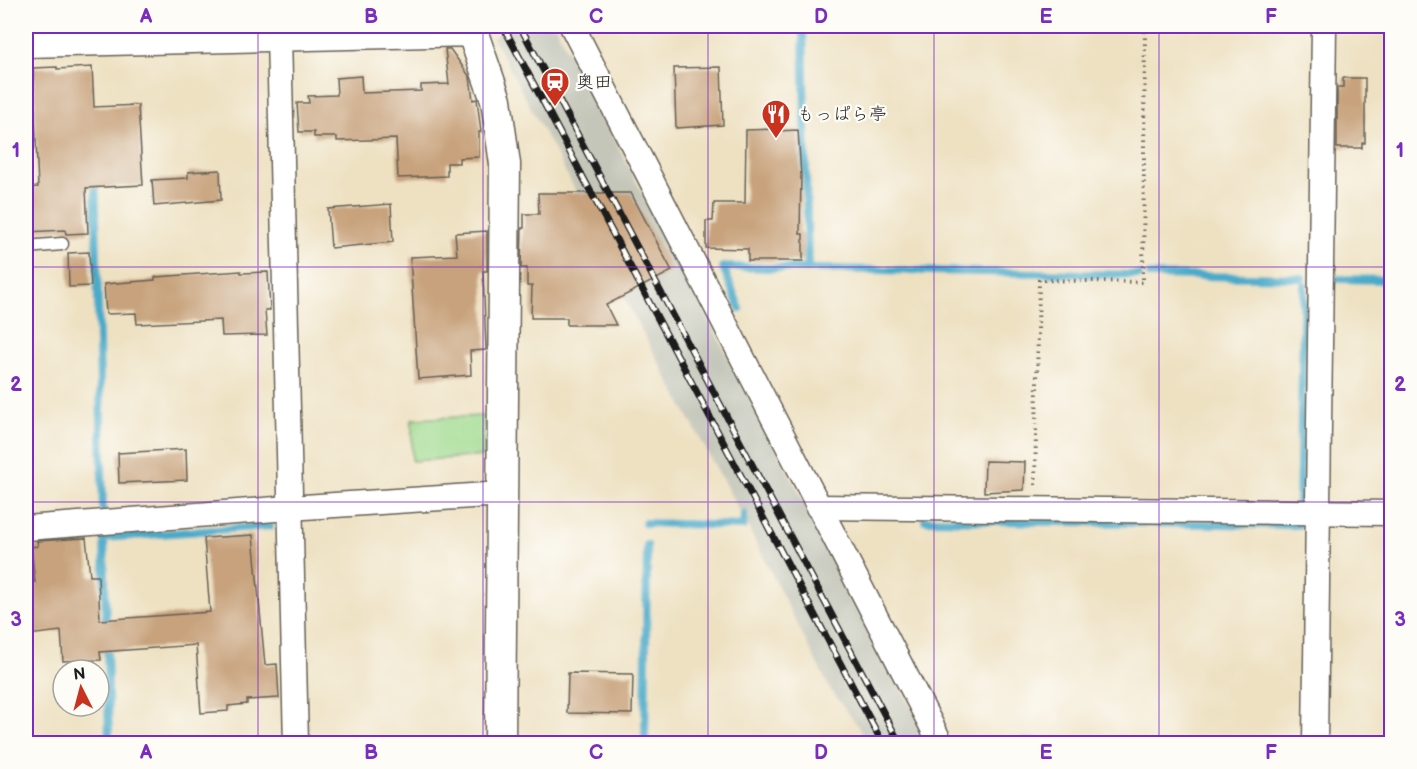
<svg xmlns="http://www.w3.org/2000/svg" width="1417" height="769" viewBox="0 0 1417 769" font-family="'Balsamiq Sans','Klee One',sans-serif">
	<style>
		.industrial { fill: #c4c6b9 }
		.green { fill: #9fda8e; stroke: #5e7b55; stroke-width: 1.5 }
		.lines { fill: none; stroke-linecap: round; stroke-linejoin: round }
		.stream { stroke: #49aac9; stroke-width: 8 }
		.building { fill: #c7a27c }
		.service-casing { stroke: #666156; stroke-width: 15 }
		.minor-casing { stroke: #666156; stroke-width: 27 }
		.tertiary-casing { stroke: #666156; stroke-width: 33 }
		.path { stroke: #666156; stroke-width: 4; stroke-dasharray: 1.5 4.5; stroke-linecap: butt }
		.service { stroke: #fff; stroke-width: 12 }
		.minor { stroke: #fff; stroke-width: 24 }
		.tertiary { stroke: #fff; stroke-width: 30 }
		.rail-casing { stroke: #1c1c1c; stroke-width: 7 }
		.rail { stroke: #fdfcf7; stroke-width: 4.5; stroke-dasharray: 14; stroke-linecap: butt }
		.grid { fill: none; stroke: #7b2cbf; stroke-width: 1.5; stroke-opacity: 0.55 }
		.labels { text-anchor: middle; stroke-width: 4.5; stroke-linejoin: round; paint-order: stroke }
		.poi-label { font-size: 18px; fill: #1c1c1c; stroke: #fdfcf7; text-anchor: start }
		.neatline { fill: none; stroke: #7b2cbf; stroke-width: 2 }
		.grid-label { font-size: 20px; text-anchor: middle; font-weight: bold; fill: #7b2cbf }
	</style>
	<rect width="100%" height="100%" fill="#fdfcf7"/>
	<filter id="ink" filterUnits="userSpaceOnUse"><feTurbulence type="fractalNoise" baseFrequency=".0167" numOctaves="2"/><feDisplacementMap in="SourceGraphic" scale="12" xChannelSelector="R" yChannelSelector="G"/><feConvolveMatrix kernelMatrix="1 2 1 2 8 2 1 2 1" color-interpolation-filters="sRGB"/></filter>
	<filter id="wash" filterUnits="userSpaceOnUse"><feTurbulence type="fractalNoise" baseFrequency=".008" numOctaves="4" result="noise"/><feDisplacementMap in="SourceGraphic" scale="24" xChannelSelector="R" yChannelSelector="G"/><feGaussianBlur stdDeviation="1.35" result="paint"/><feColorMatrix in="noise" values="0 0 0 0 0 0 0 0 0 0 0 0 0 0 0 0 0 1.4 0 .05"/><feComposite in="paint" operator="in"/></filter>
	<g filter="url(#wash)">
		<rect width="100%" height="100%" fill="#eee1c2"/>
		<!-- industrial -->
		<path class="industrial" d="M508,26H555L930,743H867L858,726L830,689L748,527L583,222L590,217L493,38Z"/>
		<!-- green -->
		<path class="green" d="M484,416V456L412,461V419Z"/>
		<g class="lines">
			<!-- stream -->
			<g class="stream">
				<path d="M803,28L808,269"/>
				<path d="M95,176L103,509"/>
				<path d="M1150,275L1302,278"/>
				<path d="M1339,279L1392,280"/>
				<path d="M740,309L723,267L1139,275"/>
				<path d="M1299,506L1304,286"/>
				<path d="M925,520L1298,525"/>
				<path d="M645,523L743,526L744,514"/>
				<path d="M106,629L104,538L270,526"/>
				<path d="M107,642L109,744"/>
				<path d="M958,741L1135,744"/>
				<path d="M645,744L647,545"/>
			</g>
		</g>
		<g id="blocks">
			<!-- building -->
			<g class="building">
				<path d="M445,49H450L470,77L473,100L477,99L481,132H479V157L459,158V163H447V176L398,178L396,139L337,141V137H314V132H299L297,103H309L308,96L337,95L336,78L361,76L362,93L421,91V85L449,84Z"/>
				<path d="M57,67V69L92,67L94,107L138,105L143,185L86,188L88,233L66,234L65,230L27,232V228H26V188L38,187L33,68Z"/>
				<path d="M721,67L723,125L676,128L674,68Z"/>
				<path d="M1343,78H1365V143H1362V148H1337V87H1343Z"/>
				<path d="M775,129L776,131L798,130L801,176L800,234H803V261H748V249L706,248V221H713L714,203H745L746,130Z"/>
				<path d="M220,170L221,200L154,206L152,180L188,178V172Z"/>
				<path d="M538,193H631L672,271L606,305L616,325H567V318H531L532,286H527V268H521L522,228H524V214H539Z"/>
				<path d="M391,204L393,242L331,248L328,209Z"/>
				<path d="M487,231V271H483L486,350L470,351L471,375L418,379L410,257L457,255L455,233Z"/>
				<path d="M89,252L91,286L69,287L68,253Z"/>
				<path d="M241,271V273L268,272L270,310H265L267,335L222,336L221,320L137,324L136,313L106,314L104,284L155,280V277Z"/>
				<path d="M186,449L187,480L119,483L118,453Z"/>
				<path d="M985,461L1025,462L1024,490L984,492Z"/>
				<path d="M253,535L265,665L277,664L279,698L247,700V704L228,706V711L201,713L196,645L100,652L101,660L63,661L61,631L28,635V630H26V583L35,582L31,547L38,546L37,541L86,538L90,576H98L100,620L210,612L204,538Z"/>
				<path d="M568,673L633,674L632,714L567,713Z"/>
			</g>
		</g>
	</g>
	<g filter="url(#ink)">
		<use href="#blocks" fill-opacity="0" stroke="#666156" stroke-width="1.5"/>
		<g class="lines">
			<!-- service casing -->
			<g class="service-casing">
				<path id="service" d="M26,247L62,244"/>
			</g>
			<!-- minor casing -->
			<g class="minor-casing">
				<g id="minor">
					<path d="M572,26L941,744"/>
					<path d="M279,36L296,744"/>
					<path d="M818,507L1392,513"/>
					<path d="M26,528L289,508L502,494"/>
					<path d="M1315,744L1324,26"/>
				</g>
			</g>
			<!-- tertiary casing -->
			<g class="tertiary-casing">
				<path id="tertiary" d="M26,42L472,31L496,100L505,164L500,744"/>
			</g>
			<!-- path -->
			<path class="path" d="M1035,485L1039,280L1143,282L1145,26"/>
			<!-- service -->
			<use href="#service" class="service"/>
			<!-- minor -->
			<use href="#minor" class="minor"/>
			<!-- tertiary -->
			<use href="#tertiary" class="tertiary"/>
			<!-- rail casing -->
			<g class="rail-casing">
				<g id="rail">
					<path d="M503,26L883,744"/>
					<path d="M520,26L900,744"/>
				</g>
			</g>
			<!-- rail -->
			<use href="#rail" class="rail"/>
		</g>
	</g>
	<!-- grid -->
	<path class="grid" d="M258,26V744M483,26V744M708,26V744M934,26V744M1159,26V744M26,267H1392M26,502H1392"/>
	<!-- icons -->
	<defs>
		<g id="station-pin" transform="scale(1.5)"><path d="M0 17L-7.5 6A9.5 9.5 0 1 1 7.5 6Z" fill="#c8321e" stroke="#fdfcf7"/><path d="M-3-6H3Q5-6 5-4V2Q5 4 3 4L4.5 6H3L1.5 4h-3L-3 6H-4.5L-3 4Q-5 4-5 2V-4Q-5-6-3-6ZM-3.5-4v3h7v-3ZM-3.5 1v1.5H-2V1ZM2 1v1.5H3.5V1Z" fill="#fff"/></g>
		<g id="restaurant-pin" transform="scale(1.5)"><path d="M0 17L-7.5 6A9.5 9.5 0 1 1 7.5 6Z" fill="#c8321e" stroke="#fdfcf7"/><path d="M-5-6h1v4h1v-4h1v4h1v-4h1v5L-1.5 .5V6h-2V.5L-5-1ZM5-6V6H3V1.5H1.5Q1.5-4 5-6Z" fill="#fff"/></g>
	</defs>
	<g fill-rule="evenodd">
		<use href="#station-pin" x="555" y="82"/>
		<use href="#restaurant-pin" x="776" y="114"/>
	</g>
	<g class="labels">
		<!-- poi labels -->
		<g class="poi-label">
			<text x="576" y="88">奥田</text>
			<text x="797" y="120">もっぱら亭</text>
		</g>
	</g>
	<!-- margin -->
	<rect width="1417" height="769" fill="none" stroke="#fdfcf7" stroke-width="66"/>
	<!-- north arrow -->
	<g transform="translate(81 688) rotate(354)"><circle r="28" fill="#fdfcf7" stroke="#a3a29f" stroke-width="1.5"/>
	<path d="M0-4.5L10 22L0 15L-10 22Z" fill="#c8321e"/>
	<text y="-9" font-size="16" font-weight="bold" text-anchor="middle" fill="#1c1c1c">N</text>
	</g>
	<rect x="33" y="33" width="1351" height="703" class="neatline"/>
	<g class="grid-label">
		<text x="146" y="23">A</text>
		<text x="371" y="23">B</text>
		<text x="596" y="23">C</text>
		<text x="821" y="23">D</text>
		<text x="1046" y="23">E</text>
		<text x="1271" y="23">F</text>
		<text x="16" y="157">1</text>
		<text x="1400" y="157">1</text>
		<text x="16" y="391">2</text>
		<text x="1400" y="391">2</text>
		<text x="16" y="626">3</text>
		<text x="1400" y="626">3</text>
		<text x="146" y="759">A</text>
		<text x="371" y="759">B</text>
		<text x="596" y="759">C</text>
		<text x="821" y="759">D</text>
		<text x="1046" y="759">E</text>
		<text x="1271" y="759">F</text>
	</g>
</svg>
